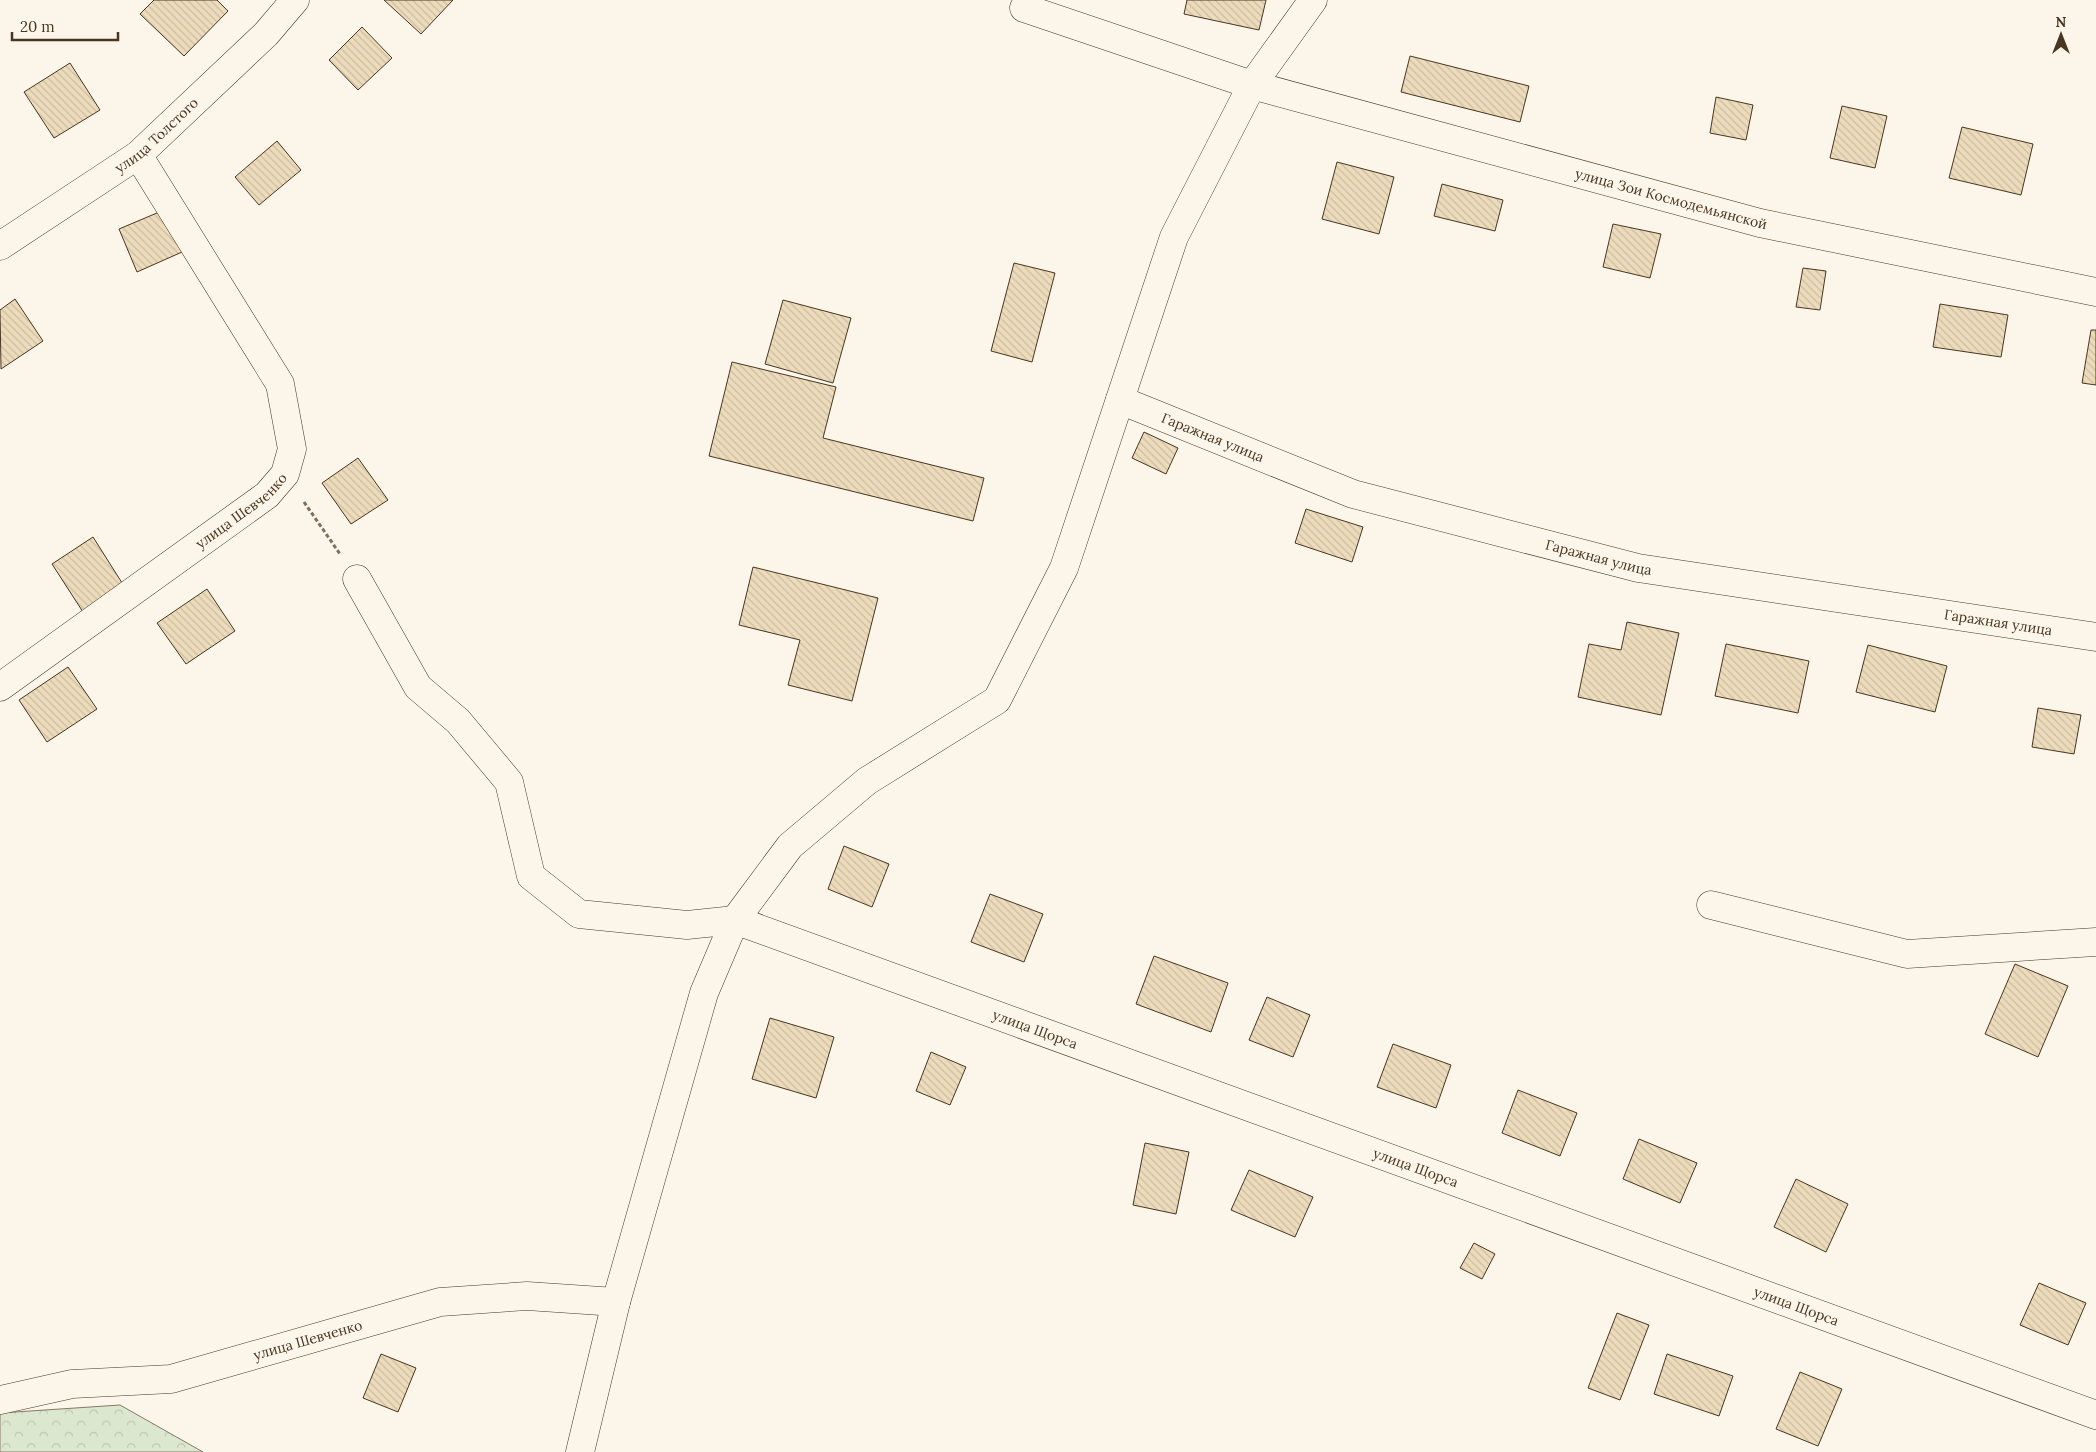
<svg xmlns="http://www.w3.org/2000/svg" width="2096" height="1452" viewBox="0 0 2096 1452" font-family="Lora,serif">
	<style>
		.forest { fill: url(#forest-crowns); stroke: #887966 }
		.building { fill: url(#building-back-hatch); stroke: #4a3520 }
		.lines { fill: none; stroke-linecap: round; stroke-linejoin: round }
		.minor-casing { stroke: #4a3520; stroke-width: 29 }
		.path { stroke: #7f6f5c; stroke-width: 3; stroke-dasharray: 4 2.5; stroke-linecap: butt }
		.minor { stroke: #fbf6e9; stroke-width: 28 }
		.labels { text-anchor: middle; stroke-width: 4; stroke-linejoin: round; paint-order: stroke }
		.street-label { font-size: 14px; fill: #4a3520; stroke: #fbf6e9 }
	</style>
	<defs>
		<pattern id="forest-crowns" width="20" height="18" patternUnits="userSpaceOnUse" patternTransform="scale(1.25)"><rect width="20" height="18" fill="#dce7d0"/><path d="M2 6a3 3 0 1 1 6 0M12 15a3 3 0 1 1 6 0" fill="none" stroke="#bec7b2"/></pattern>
		<pattern id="building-back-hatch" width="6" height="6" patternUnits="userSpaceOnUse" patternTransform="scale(1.25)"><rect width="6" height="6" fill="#ecdcbc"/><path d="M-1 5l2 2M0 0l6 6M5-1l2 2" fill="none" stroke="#ccbda1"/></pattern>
	</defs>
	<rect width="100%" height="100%" fill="#fbf6e9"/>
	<!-- forest -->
	<path class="forest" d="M120,1405L203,1452H0V1413Z"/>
	<!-- building -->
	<g class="building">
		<path d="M154,0H217L228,11L184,56L140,14Z"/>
		<path d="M384,0H453L421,34Z"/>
		<path d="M1187,0H1266L1259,30L1184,14Z"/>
		<path d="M362,27L392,58L358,90L329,60Z"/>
		<path d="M1410,56L1529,86L1520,122L1401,92Z"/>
		<path d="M70,63L100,110L54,138L24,92Z"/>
		<path d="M1716,97L1753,105L1746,140L1710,133Z"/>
		<path d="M1842,106L1887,116L1875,168L1830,158Z"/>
		<path d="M1962,127L2033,144L2021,195L1949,178Z"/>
		<path d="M277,141L301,170L259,205L235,177Z"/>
		<path d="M1337,162L1394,177L1379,234L1322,219Z"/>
		<path d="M1442,184L1503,200L1495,231L1434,216Z"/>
		<path d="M164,210L182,252L137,272L119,229Z"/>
		<path d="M1613,224L1661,234L1650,278L1603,267Z"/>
		<path d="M1014,263L1055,273L1032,362L991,351Z"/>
		<path d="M1803,268L1826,271L1820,310L1796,307Z"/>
		<path d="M15,299L43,341L1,369L0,310Z"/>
		<path d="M783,300L851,318L833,383L765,364Z"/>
		<path d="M1940,304L2008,315L2001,357L1933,347Z"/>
		<path d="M2091,330H2096V385L2082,383Z"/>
		<path d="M732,362L836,387L823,438L984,478L973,521L709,456Z"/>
		<path d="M1144,432L1178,448L1166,474L1132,458Z"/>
		<path d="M358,458L388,500L351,524L322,483Z"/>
		<path d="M1306,509L1363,527L1352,562L1295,543Z"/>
		<path d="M93,537L124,586L83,612L52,564Z"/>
		<path d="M753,567L878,598L852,701L788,685L800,640L739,625Z"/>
		<path d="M207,589L235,631L186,664L157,623Z"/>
		<path d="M1627,622L1679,633L1661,715L1578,697L1589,644L1621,650Z"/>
		<path d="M1726,644L1809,661L1798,713L1715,696Z"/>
		<path d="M1868,645L1947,666L1935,712L1856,692Z"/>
		<path d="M68,667L97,709L47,742L19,700Z"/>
		<path d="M2038,708L2081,715L2074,754L2032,747Z"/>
		<path d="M844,846L889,864L872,907L828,889Z"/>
		<path d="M990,894L1043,914L1024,962L971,942Z"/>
		<path d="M1154,956L1228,983L1211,1032L1136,1004Z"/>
		<path d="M2015,964L2068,986L2038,1057L1985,1034Z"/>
		<path d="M1267,997L1310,1015L1293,1057L1249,1040Z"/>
		<path d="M770,1018L834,1037L816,1098L752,1079Z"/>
		<path d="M1393,1044L1451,1065L1436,1108L1377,1087Z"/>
		<path d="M931,1052L966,1067L950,1105L916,1091Z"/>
		<path d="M1518,1090L1577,1113L1560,1156L1502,1133Z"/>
		<path d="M1639,1139L1697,1163L1680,1203L1623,1179Z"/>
		<path d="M1145,1143L1189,1152L1176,1214L1133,1205Z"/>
		<path d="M1249,1170L1313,1197L1295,1237L1231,1210Z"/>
		<path d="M1796,1179L1848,1204L1826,1252L1774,1227Z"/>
		<path d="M1474,1243L1495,1254L1482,1279L1460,1268Z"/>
		<path d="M2039,1283L2086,1303L2068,1345L2020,1325Z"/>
		<path d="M1617,1313L1649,1325L1620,1400L1588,1388Z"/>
		<path d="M381,1354L416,1368L398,1412L363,1398Z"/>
		<path d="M1667,1354L1733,1376L1719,1416L1654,1394Z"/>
		<path d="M1800,1372L1842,1389L1818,1446L1776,1429Z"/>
	</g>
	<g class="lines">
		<!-- minor casing -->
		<g class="minor-casing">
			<g id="minor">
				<path id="s1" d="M1024,8L1252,85L1760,223L2096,292"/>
				<path id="s2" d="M0,246L138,155L266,34L295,0"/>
				<path id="s3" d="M1120,400L1353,494L1638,568L2096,637"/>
				<path id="s4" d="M357,579L418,687L458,721L509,782L531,876L579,914L687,925L735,920L2096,1415"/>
				<path id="s5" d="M0,687L267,495L285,474L292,449L280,384L138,155"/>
				<path d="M1711,905L1907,954L2096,942"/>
				<path id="s6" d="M0,1400L72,1384L171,1379L440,1302L527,1296L616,1302"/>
				<path d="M580,1452L616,1302L704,993L735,920L790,846L867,781L997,700L1064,568L1174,237L1252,85L1313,0"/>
			</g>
		</g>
		<!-- path -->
		<path class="path" d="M304,502L340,554"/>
		<!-- minor -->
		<use href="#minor" class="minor"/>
	</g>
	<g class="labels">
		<!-- street labels -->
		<g class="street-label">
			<text dy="5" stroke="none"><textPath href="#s2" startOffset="192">улица Толстого</textPath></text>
			<text dy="5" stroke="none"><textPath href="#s1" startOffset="675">улица Зои Космодемьянской</textPath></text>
			<text dy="5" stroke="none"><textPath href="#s3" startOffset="100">Гаражная улица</textPath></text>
			<text dy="5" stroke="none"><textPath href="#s5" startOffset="299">улица Шевченко</textPath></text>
			<text dy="5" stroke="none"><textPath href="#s3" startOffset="505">Гаражная улица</textPath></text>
			<text dy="5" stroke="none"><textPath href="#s3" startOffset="910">Гаражная улица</textPath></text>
			<text dy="5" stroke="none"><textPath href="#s4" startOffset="890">улица Щорса</textPath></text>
			<text dy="5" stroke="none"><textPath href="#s4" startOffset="1295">улица Щорса</textPath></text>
			<text dy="5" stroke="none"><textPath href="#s4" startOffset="1700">улица Щорса</textPath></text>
			<text dy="5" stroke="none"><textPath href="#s6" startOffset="315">улица Шевченко</textPath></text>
		</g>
	</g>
	<!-- north arrow -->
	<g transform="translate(2061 35)" stroke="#fbf6e9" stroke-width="4" paint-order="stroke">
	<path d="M0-4L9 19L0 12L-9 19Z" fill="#4a3520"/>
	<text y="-8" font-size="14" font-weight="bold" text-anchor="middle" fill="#4a3520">N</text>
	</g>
	<!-- scale -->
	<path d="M12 32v8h106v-8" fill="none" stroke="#4a3520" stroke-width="2.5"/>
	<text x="20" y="32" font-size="15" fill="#4a3520" stroke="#fbf6e9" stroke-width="4" paint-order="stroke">20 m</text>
</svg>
